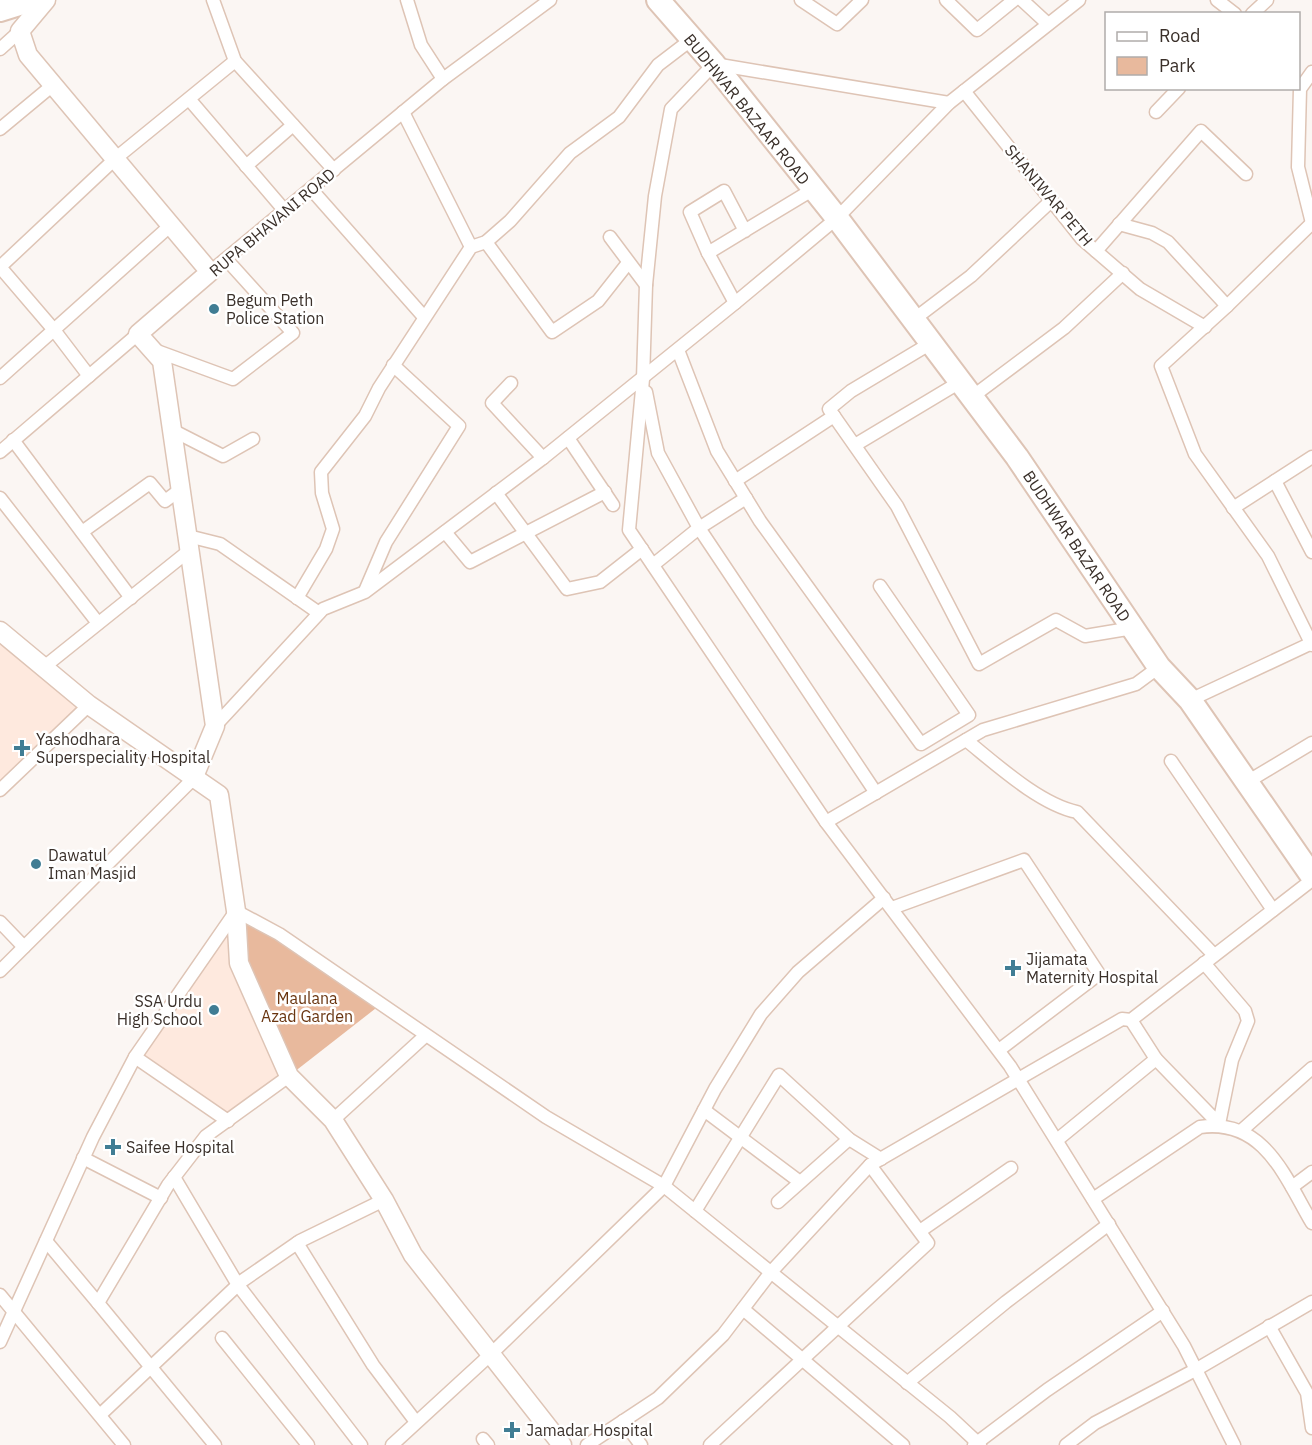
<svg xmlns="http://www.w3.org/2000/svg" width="1312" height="1445" viewBox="0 0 1312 1445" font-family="'IBM Plex Sans',sans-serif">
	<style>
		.built { fill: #fee9de }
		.green { fill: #e8b99d }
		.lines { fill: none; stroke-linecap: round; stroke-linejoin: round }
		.street-casing { stroke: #dec4b5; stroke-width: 15 }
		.secondary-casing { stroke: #dec4b5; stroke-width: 21 }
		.highway-casing { stroke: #dec4b5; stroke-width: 26 }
		.street { stroke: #fff; stroke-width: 12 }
		.secondary { stroke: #fff; stroke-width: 18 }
		.highway { stroke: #fff; stroke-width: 22 }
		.poi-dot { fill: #407d94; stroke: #fff; stroke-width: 2 }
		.labels { text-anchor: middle; stroke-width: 5; stroke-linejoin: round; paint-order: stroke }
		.street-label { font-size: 16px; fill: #3a302a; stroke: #fff }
		.poi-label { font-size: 16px; fill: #3a302a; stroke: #fff; text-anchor: start }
		.park-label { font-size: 16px; fill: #693510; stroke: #fff }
	</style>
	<rect width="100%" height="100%" fill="#fbf6f3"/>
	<!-- built -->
	<g class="built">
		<path d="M0,631L89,705L0,790Z"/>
		<path d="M236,911L289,1076L228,1121L135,1057Z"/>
	</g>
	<!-- green -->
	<path class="green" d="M236,911L380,1005L289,1076L239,963Z"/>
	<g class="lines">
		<!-- street casing -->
		<g class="street-casing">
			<g id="street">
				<path d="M213,0L235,61L334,170"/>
				<path d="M407,0L421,45L443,79"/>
				<path d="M801,0L837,24L862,0"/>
				<path d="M946,0L977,30L1014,0"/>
				<path d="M1022,0L1048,24"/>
				<path d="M1217,0L1235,14"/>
				<path d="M1252,14L1267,0"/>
				<path d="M0,49L20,31"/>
				<path d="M1312,72L1300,89L1298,167L1312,223"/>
				<path d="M964,91L1082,239L1140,289L1205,327"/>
				<path d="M189,99L285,211"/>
				<path d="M949,103L714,64L671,109L655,196L646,285L643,379L629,530L826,822L1010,1066L1184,1346L1234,1445"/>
				<path d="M403,112L471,247"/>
				<path d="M1156,112L1179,88"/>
				<path d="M0,129L53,85"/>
				<path d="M246,166L293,125"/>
				<path d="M311,189L424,317"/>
				<path d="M1312,223L1227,306L1161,366L1195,454L1268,556L1312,645"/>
				<path d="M1119,224L1152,233L1168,242L1227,306"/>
				<path d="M745,231L724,191L690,212L708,253L812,190"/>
				<path d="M610,237L646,285"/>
				<path d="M486,242L552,332L598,301L628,263"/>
				<path d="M1096,251L1201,131L1246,174"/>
				<path d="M708,253L735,303"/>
				<path d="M0,267L116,158L235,61"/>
				<path d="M0,267L54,330L89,376"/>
				<path d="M210,272L443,79L550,0"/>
				<path d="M913,320L971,276L1051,201"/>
				<path d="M931,343L851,391L829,409L897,506L979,664L1056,620L1085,636L1133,628"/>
				<path d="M154,350L233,379L293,333L227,260"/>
				<path d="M678,350L717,451L760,521L921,744L969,715L880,586"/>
				<path d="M0,378L171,225"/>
				<path d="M511,383L492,403L543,458"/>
				<path d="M646,392L658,453L699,528L876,793"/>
				<path d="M972,397L1064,328L1123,273"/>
				<path d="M172,430L223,456L253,439"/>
				<path d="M568,438L613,505"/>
				<path d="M13,440L131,598"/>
				<path d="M855,445L960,382"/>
				<path d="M0,452L138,334"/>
				<path d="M735,481L834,416"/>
				<path d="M1275,481L1312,552"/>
				<path d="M496,493L567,589L600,582L642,549"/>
				<path d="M0,498L98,623"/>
				<path d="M1233,508L1312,457"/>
				<path d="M82,532L150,483L165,501L181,489"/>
				<path d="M445,532L470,562L605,492"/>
				<path d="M188,536L220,544L319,613"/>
				<path d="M653,565L699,528L746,498"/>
				<path d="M365,591L386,542L459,426L393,365"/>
				<path d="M297,598L326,549L333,529L322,493L321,472L365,416L379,388L471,247L486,242L510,221L570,153L619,117L658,65L692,39"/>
				<path d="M44,667L190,550"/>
				<path d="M1190,700L1312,643"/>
				<path d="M215,726L323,609L365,592L543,458L735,303L837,218L949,103L1079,0"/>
				<path d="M966,740C996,764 1039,804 1077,812L1214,955"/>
				<path d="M1171,761L1273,910"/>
				<path d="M1247,782L1312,743"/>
				<path d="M0,790L89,705"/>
				<path d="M826,822L983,730L1136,684L1159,667"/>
				<path d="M892,908L1024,860L1099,974L999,1050"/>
				<path d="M0,922L24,947"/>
				<path d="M0,971L193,779"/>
				<path d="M135,1057L228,1121"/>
				<path d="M1156,1059L1219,1124L1232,1060L1248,1021L1245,1011L1204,963"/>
				<path d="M704,1110L800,1182"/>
				<path d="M333,1120L425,1036"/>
				<path d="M1241,1131L1312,1068"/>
				<path d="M1057,1140L1156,1059L1131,1020"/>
				<path d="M83,1158L161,1198"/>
				<path d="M174,1177L238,1285L361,1445"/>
				<path d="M1292,1187L1312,1172"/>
				<path d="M1093,1199L1200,1127C1264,1118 1285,1177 1312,1223"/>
				<path d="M778,1202L849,1139"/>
				<path d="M695,1211L779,1075L849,1139L881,1159"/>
				<path d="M920,1231L1011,1168"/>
				<path d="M46,1241L98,1303L168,1185L206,1136L289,1076"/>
				<path d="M297,1243L373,1365L416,1422"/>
				<path d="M0,1295L124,1445"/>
				<path d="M98,1303L215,1445"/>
				<path d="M743,1309L903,1445"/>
				<path d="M1269,1326L1307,1393L1312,1428"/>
				<path d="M222,1338L308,1445"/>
				<path d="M0,1342L93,1137L135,1057L236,911L279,934L546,1117L664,1186L950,1417L980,1445"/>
				<path d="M907,1383L1006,1302L1109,1224"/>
				<path d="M101,1414L242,1281L300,1241L384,1200"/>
				<path d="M623,1421L641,1445"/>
				<path d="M483,1439L488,1445"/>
				<path d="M392,1445L490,1355L664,1186L715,1089L761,1014L798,972L884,898"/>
				<path d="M587,1445L658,1398L723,1335L771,1272L870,1165"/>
				<path d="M710,1445L928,1243L870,1165L1122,1019L1131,1020L1312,880"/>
				<path d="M974,1445L1047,1390L1163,1311"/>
				<path d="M1066,1445L1095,1423L1197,1369L1312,1302"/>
			</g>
		</g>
		<!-- secondary casing -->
		<g class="secondary-casing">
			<g id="secondary">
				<path d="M46,0L20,31L28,55L210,272L138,334L162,361L215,726L193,779"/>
				<path d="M0,631L89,705L219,795L236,911L239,963L289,1076L333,1120L384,1200L413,1255L562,1445"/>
			</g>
		</g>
		<!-- highway casing -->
		<g class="highway-casing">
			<g id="highway">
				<path d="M658,0L714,64L837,218L1017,457L1159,667L1190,700L1312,876"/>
				<path d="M0,10L32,0"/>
			</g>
		</g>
		<!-- street -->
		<use href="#street" class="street"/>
		<!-- secondary -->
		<use href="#secondary" class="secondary"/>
		<!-- highway -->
		<use href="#highway" class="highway"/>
	</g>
	<!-- markers -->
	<g class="poi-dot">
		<circle cx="214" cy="309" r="6"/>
		<path d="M19 739h6v6h6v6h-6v6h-6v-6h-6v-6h6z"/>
		<circle cx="36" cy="864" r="6"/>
		<path d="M1010 959h6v6h6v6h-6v6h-6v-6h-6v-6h6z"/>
		<circle cx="214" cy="1010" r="6"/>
		<path d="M110 1138h6v6h6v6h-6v6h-6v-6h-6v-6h6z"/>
		<path d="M509 1421h6v6h6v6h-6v6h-6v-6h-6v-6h6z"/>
	</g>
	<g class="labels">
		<!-- street labels -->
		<g class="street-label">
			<text transform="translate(747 109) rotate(51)" y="6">BUDHWAR BAZAAR ROAD</text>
			<text transform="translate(1049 195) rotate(50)" y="6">SHANIWAR PETH</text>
			<text transform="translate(272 222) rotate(-40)" y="6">RUPA BHAVANI ROAD</text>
			<text transform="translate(1077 546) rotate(56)" y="6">BUDHWAR BAZAR ROAD</text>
		</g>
		<!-- poi labels -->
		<g class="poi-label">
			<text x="226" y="306">Begum Peth<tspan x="226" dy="18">Police Station</tspan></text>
			<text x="36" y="745">Yashodhara<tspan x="36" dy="18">Superspeciality Hospital</tspan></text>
			<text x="48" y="861">Dawatul<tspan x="48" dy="18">Iman Masjid</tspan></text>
			<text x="1026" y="965">Jijamata<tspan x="1026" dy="18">Maternity Hospital</tspan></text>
			<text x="202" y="1007" text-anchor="end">SSA Urdu<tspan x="202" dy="18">High School</tspan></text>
			<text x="126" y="1153">Saifee Hospital</text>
			<text x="526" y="1436">Jamadar Hospital</text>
		</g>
		<!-- park labels -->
		<g class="park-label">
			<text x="307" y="1004">Maulana<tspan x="307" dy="18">Azad Garden</tspan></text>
		</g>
	</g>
	<!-- legend -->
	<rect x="1105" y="12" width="195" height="78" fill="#ffffff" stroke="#b0acaa" stroke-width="1.5"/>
	<rect x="1117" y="32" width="30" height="9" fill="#ffffff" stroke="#b0acaa" stroke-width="1.5"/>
	<text x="1159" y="42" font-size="18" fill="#3a302a">Road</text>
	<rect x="1117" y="57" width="30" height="18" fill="#e8b99d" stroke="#b0acaa" stroke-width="1.5"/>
	<text x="1159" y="72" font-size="18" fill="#3a302a">Park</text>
</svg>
